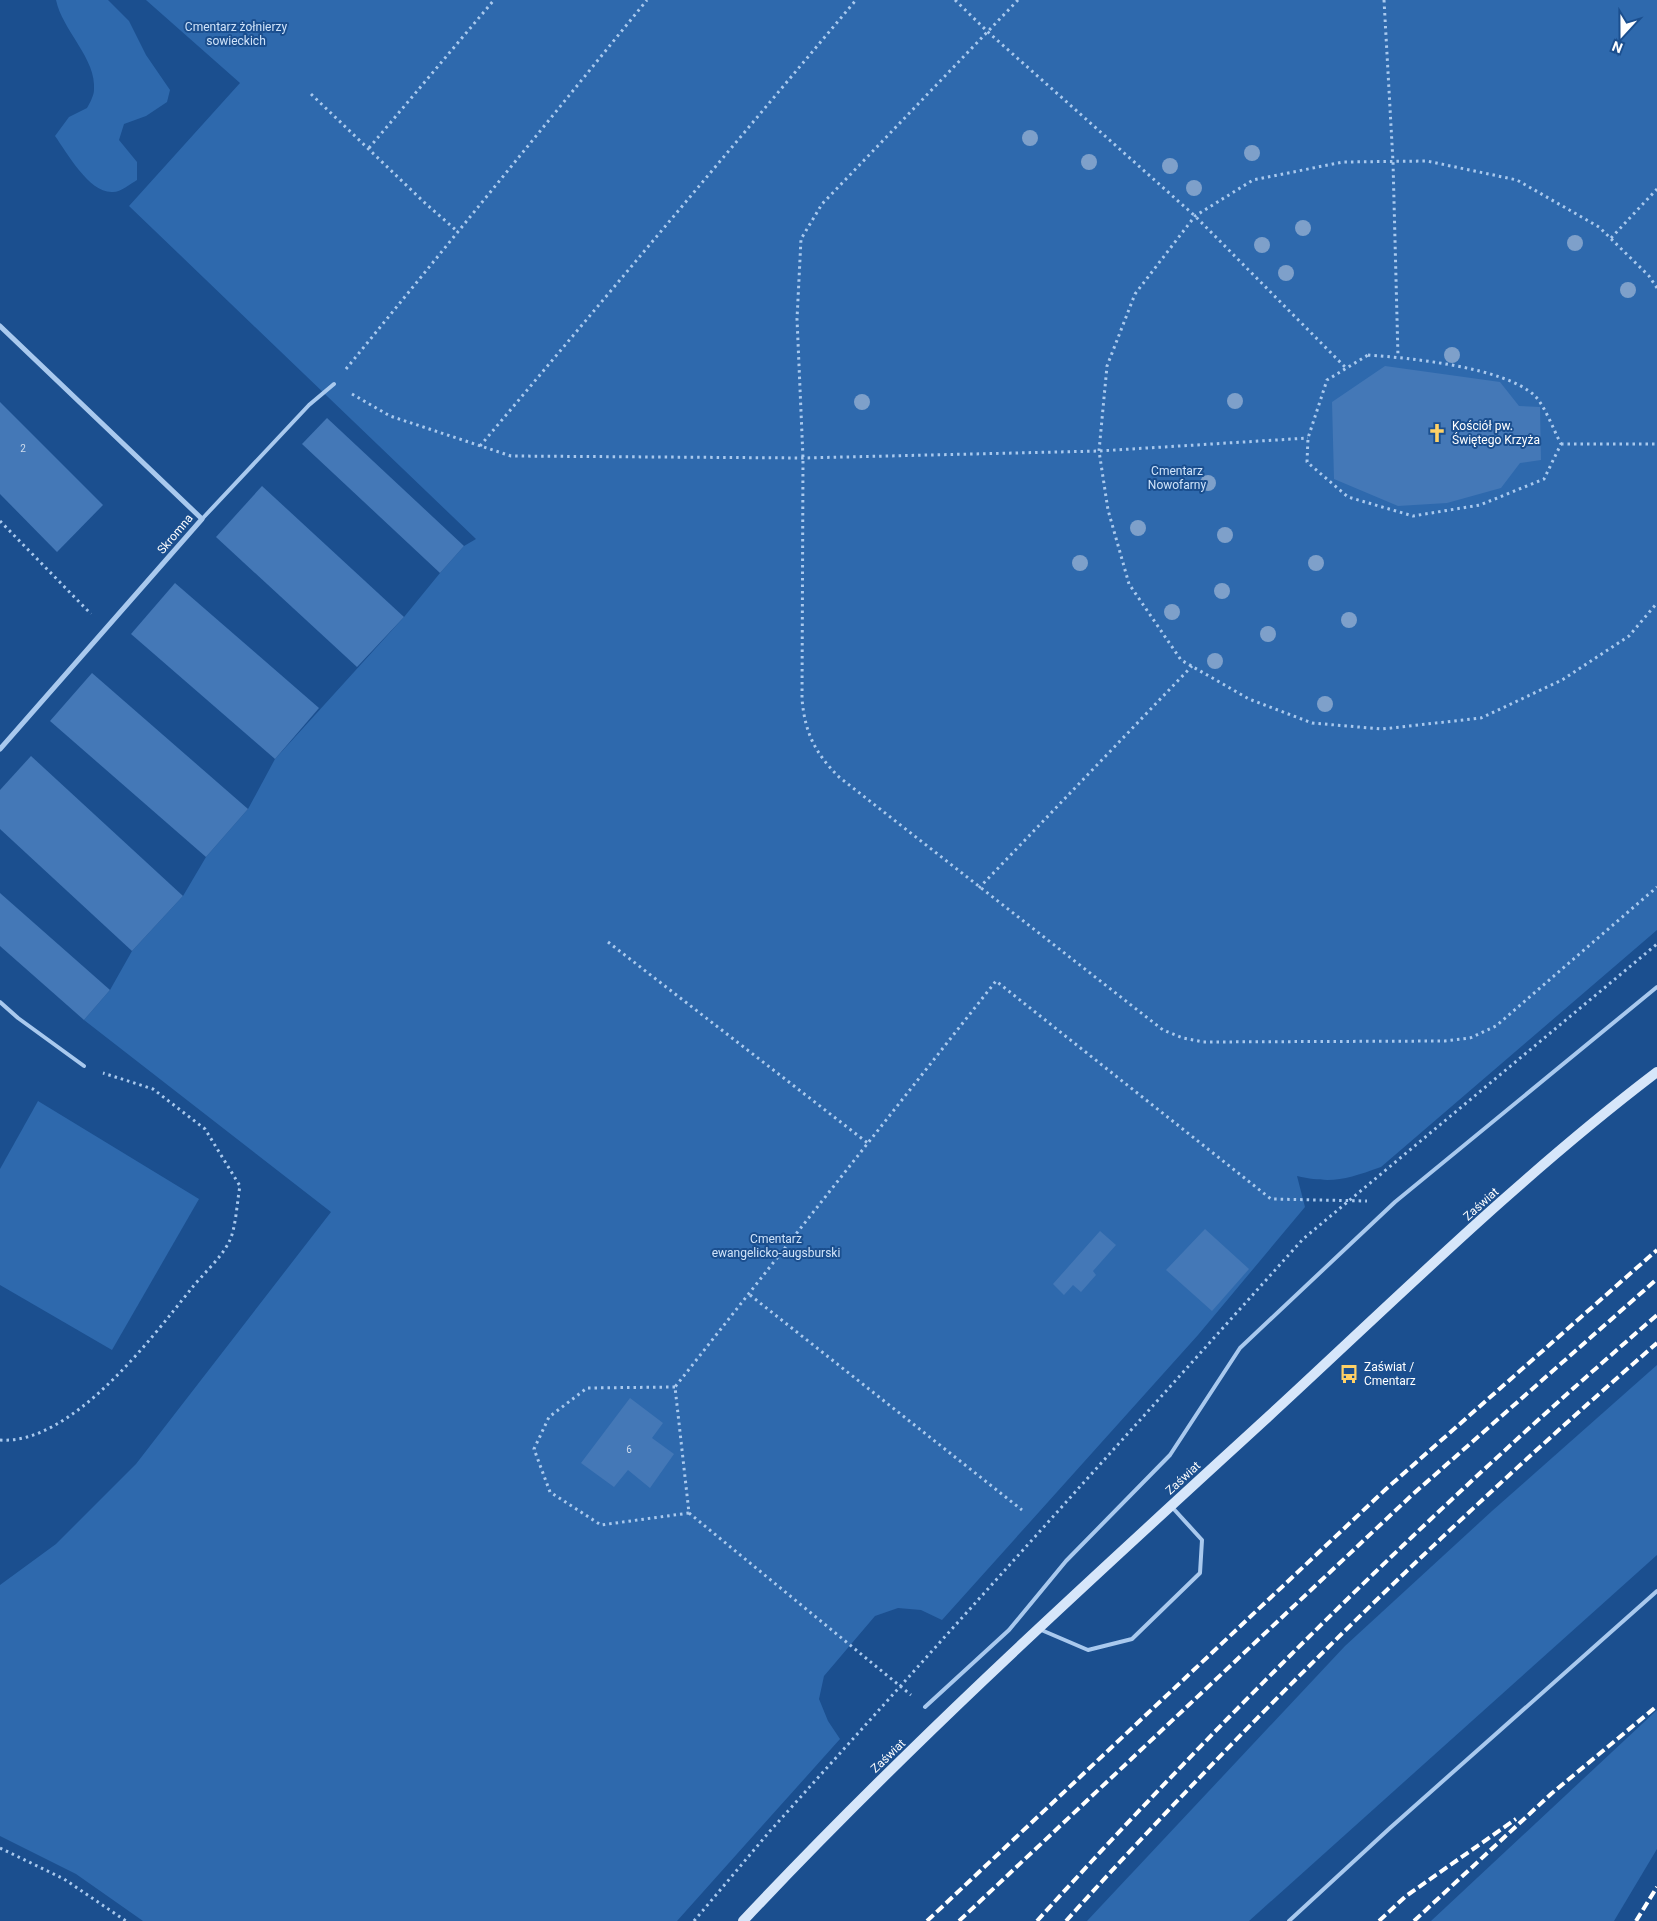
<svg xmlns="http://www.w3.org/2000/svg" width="1657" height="1921" viewBox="0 0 1657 1921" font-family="Roboto,sans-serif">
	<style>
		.green { fill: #2e69ad }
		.building { fill: #4478b7 }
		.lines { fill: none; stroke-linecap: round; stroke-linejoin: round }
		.path { stroke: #a9c9ee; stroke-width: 3; stroke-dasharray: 2.5 4; stroke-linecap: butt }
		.lane { stroke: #a9c9ee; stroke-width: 4 }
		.street { stroke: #a9c9ee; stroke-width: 5 }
		.secondary { stroke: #d6e6fa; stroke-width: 10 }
		.rail { stroke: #fff; stroke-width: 4; stroke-dasharray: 9 4; stroke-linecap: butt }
		.tree { fill: #7ea0ca }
		.labels { text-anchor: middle; stroke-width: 4; stroke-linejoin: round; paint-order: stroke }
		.number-label { font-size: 10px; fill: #d0dded }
		.park-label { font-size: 12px; fill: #cfe3fa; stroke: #1b4f8f }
		.poi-label { font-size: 12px; fill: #fff; stroke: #1b4f8f; text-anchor: start }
		.street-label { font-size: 12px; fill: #fff; stroke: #1b4f8f }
	</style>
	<rect width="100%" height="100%" fill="#1b4f8f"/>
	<!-- green -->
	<g class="green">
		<path d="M56,0H108L129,21L146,55L170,90L167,102L146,116L124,124L119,140L137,162V180C130,184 121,192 113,192C90,194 67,153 55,136L69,117L87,108C90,103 94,95 94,90C97,59 62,30 56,0Z"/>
		<path d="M146,0H1657V930L1381,1167C1347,1179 1333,1184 1297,1176L1305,1207L1198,1335L942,1620L921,1610L898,1608L875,1616L824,1676L819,1699L828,1721L840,1739L677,1921H143L76,1874L0,1836V1585L56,1544L136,1464L331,1212L84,1020L110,990L132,951L183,896L206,857L248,809L275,759L404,617L440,573L464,546L476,539L129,206L240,83Z"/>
		<path d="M38,1101L199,1199L112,1350L0,1285V1169Z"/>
		<path d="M1657,1365V1555L1249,1921H1087L1345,1646L1492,1511Z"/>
		<path d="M1657,1710V1849L1614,1921H1431Z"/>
	</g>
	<!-- building -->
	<g class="building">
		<path d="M1385,366L1500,382L1519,406L1540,407L1541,460L1520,463L1501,488L1447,503L1398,506L1334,479L1332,402Z"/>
		<path d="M0,402L103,505L57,552L0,494Z"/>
		<path d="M327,418L464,546L440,573L302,444Z"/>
		<path d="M262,486L404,617L357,667L216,537Z"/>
		<path d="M175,583L319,708L275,759L131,634Z"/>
		<path d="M92,673L248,809L206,857L50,721Z"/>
		<path d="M31,756L183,896L132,951L0,829V790Z"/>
		<path d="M0,893L110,990L84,1020L0,946Z"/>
		<path d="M1205,1229L1249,1269L1212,1311L1166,1270Z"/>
		<path d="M1100,1231L1116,1245L1093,1271L1096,1275L1081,1292L1073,1285L1064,1295L1053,1284Z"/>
		<path d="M630,1398L663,1423L652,1438L674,1454L650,1488L628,1470L614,1487L581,1463Z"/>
	</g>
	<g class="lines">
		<!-- path -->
		<g class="path">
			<path d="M955,0L988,32L1195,216L1346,368"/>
			<path d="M1018,0L822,204L801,239L797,319L803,458L802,699C805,733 815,753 839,777L1163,1030L1183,1038L1203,1042L1445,1041L1470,1038L1496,1026L1657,887"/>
			<path d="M1384,0L1393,162L1398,357"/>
			<path d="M311,94L425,203L457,231"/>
			<path d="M369,148L494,0"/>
			<path d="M1611,238L1657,189"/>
			<path d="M1657,288L1649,276L1599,227L1517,180L1427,161L1343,162L1253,180L1195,216L1135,294L1107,366L1099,451L1108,510L1129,584L1181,660L1249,699L1312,723L1382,729L1481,718L1562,680L1629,636L1657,603"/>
			<path d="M1368,355C1409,358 1505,367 1535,396C1545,406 1554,431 1561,444L1544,479L1480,505L1413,516L1348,497L1307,462L1308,438L1327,380Z"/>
			<path d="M346,369L647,0"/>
			<path d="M352,394L390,416L511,456L803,458L1099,451L1308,438"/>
			<path d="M1561,444H1657"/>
			<path d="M480,446L856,0"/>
			<path d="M0,521L91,614"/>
			<path d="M979,888L1192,666"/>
			<path d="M608,942L869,1144"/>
			<path d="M750,1295L1022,1510"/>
			<path d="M675,1387L587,1388L549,1417L534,1449L550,1492L601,1525L689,1513L675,1387L996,981L1271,1199L1367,1201"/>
			<path d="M0,1440C71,1445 150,1340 191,1289C202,1275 222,1257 229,1242C236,1229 237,1201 240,1186L205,1129L153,1089L103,1073"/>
			<path d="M689,1513L911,1695"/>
			<path d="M0,1848L64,1879L126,1921"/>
			<path d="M694,1921L770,1831L1303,1239L1657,944"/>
		</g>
		<!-- lane -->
		<g class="lane">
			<path d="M202,519L309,405L334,384"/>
			<path d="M0,1002L18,1018L84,1066"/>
			<path d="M1039,1629L1088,1650L1132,1639L1200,1573L1202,1540L1171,1506"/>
			<path d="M925,1707L1009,1630L1066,1561L1170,1455L1240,1348L1395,1202L1657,987"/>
			<path d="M1289,1921L1390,1828L1657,1591"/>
		</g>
		<!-- street -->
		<path class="street" d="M0,326L202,519L0,749"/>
		<!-- secondary -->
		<path class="secondary" d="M743,1921C909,1744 1089,1581 1268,1417C1395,1300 1519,1177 1657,1072"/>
		<!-- rail -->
		<g class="rail">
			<path d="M927,1921L1386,1489L1657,1250"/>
			<path d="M959,1921L1412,1495L1657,1279"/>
			<path d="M1037,1921C1231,1707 1438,1504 1657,1315"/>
			<path d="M1066,1921C1250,1717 1449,1524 1657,1343"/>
			<path d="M1379,1921L1406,1896L1516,1819"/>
			<path d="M1414,1921L1551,1794L1657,1706"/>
			<path d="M1636,1921L1657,1887"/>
		</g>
	</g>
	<!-- trees -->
	<g class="tree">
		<circle cx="1030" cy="138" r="8"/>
		<circle cx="1252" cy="153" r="8"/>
		<circle cx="1089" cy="162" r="8"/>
		<circle cx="1170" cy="166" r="8"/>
		<circle cx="1194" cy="188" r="8"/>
		<circle cx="1303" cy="228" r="8"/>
		<circle cx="1575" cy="243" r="8"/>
		<circle cx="1262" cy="245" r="8"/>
		<circle cx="1286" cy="273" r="8"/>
		<circle cx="1628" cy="290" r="8"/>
		<circle cx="1452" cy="355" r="8"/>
		<circle cx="1235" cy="401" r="8"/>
		<circle cx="862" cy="402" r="8"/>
		<circle cx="1208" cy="483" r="8"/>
		<circle cx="1138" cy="528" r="8"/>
		<circle cx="1225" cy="535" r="8"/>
		<circle cx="1080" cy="563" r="8"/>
		<circle cx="1316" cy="563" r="8"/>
		<circle cx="1222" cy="591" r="8"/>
		<circle cx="1172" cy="612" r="8"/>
		<circle cx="1349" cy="620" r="8"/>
		<circle cx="1268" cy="634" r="8"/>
		<circle cx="1215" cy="661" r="8"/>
		<circle cx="1325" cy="704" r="8"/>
	</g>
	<!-- icons -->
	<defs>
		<g id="church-bare" transform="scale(1.5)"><path d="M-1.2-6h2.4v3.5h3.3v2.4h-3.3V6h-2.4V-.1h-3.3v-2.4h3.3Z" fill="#ffd166" stroke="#1b4f8f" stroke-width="2.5" paint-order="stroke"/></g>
		<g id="bus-bare" transform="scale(1.5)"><path d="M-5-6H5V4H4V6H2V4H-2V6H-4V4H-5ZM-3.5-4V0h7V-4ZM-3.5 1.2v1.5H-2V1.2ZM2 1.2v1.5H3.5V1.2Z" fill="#ffd166" stroke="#1b4f8f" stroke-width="2.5" paint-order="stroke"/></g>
	</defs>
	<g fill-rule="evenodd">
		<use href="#church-bare" x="1437" y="433"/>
		<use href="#bus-bare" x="1349" y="1374"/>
	</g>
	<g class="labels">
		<!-- number labels -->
		<g class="number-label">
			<text x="23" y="452">2</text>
			<text x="629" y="1453">6</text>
		</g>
		<!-- park labels -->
		<g class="park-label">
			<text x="236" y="31">Cmentarz żołnierzy<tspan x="236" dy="14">sowieckich</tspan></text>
			<text x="1177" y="475">Cmentarz<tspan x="1177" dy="14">Nowofarny</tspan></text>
			<text x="776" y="1243">Cmentarz<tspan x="776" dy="14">ewangelicko-augsburski</tspan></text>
		</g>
		<!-- poi labels -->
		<g class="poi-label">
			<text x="1452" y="430">Kościół pw.<tspan x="1452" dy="14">Świętego Krzyża</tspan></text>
			<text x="1364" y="1371">Zaświat /<tspan x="1364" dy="14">Cmentarz</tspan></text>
		</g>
		<!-- street labels -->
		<g class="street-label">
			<text transform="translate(175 534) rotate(-50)" y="4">Skromna</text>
			<text transform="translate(1481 1204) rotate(-42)" y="4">Zaświat</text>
			<text transform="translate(1183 1478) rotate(-43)" y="4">Zaświat</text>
			<text transform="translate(888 1756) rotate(-44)" y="4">Zaświat</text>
		</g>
	</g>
	<!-- north arrow -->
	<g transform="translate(1622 35) rotate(201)" stroke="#1b4f8f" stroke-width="4" paint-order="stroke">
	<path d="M0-4L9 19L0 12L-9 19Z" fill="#ffffff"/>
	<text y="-8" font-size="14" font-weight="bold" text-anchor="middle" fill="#ffffff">N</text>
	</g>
</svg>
